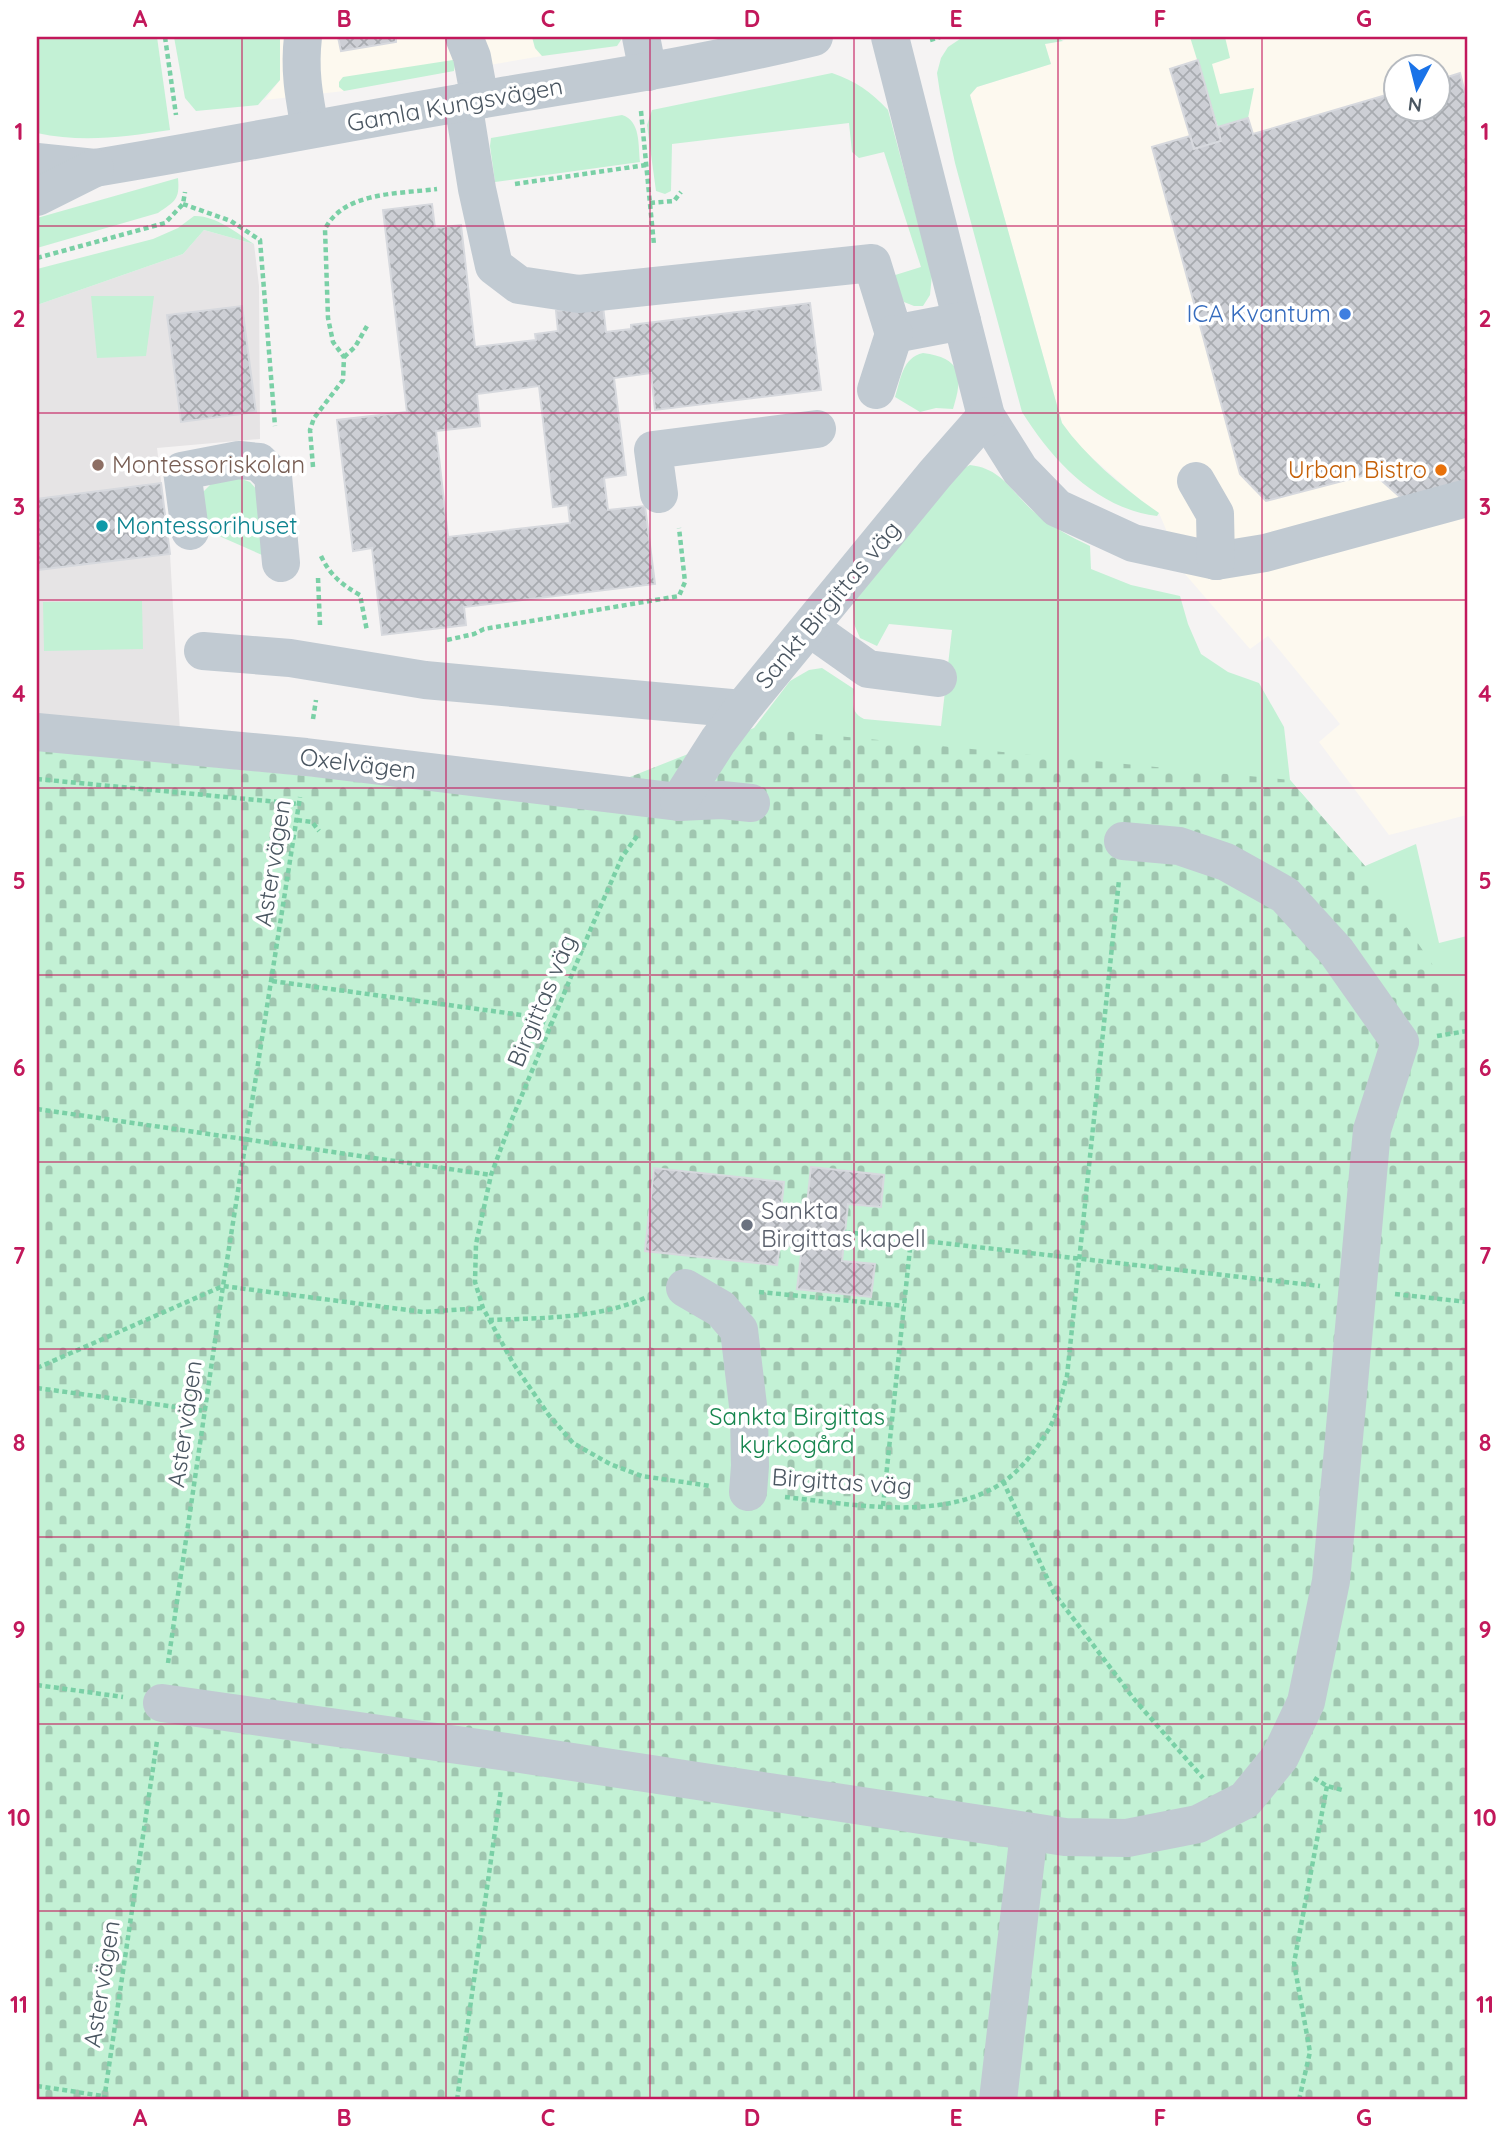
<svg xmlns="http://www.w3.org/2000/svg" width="1504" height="2137" viewBox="0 0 1504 2137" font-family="Quicksand,sans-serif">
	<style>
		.commercial { fill: #fdf9ef; fill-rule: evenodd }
		.education { fill: #e6e4e5 }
		.green { fill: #c3f1d5 }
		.cemetery { fill: url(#cemetery-stones) }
		.building { fill: url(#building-cross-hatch); stroke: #d7d9de; stroke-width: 2; fill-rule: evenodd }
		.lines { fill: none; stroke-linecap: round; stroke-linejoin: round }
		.path { stroke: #7ad0a6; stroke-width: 4.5; stroke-dasharray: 5 3.5; stroke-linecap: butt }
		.minor { stroke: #c1cad2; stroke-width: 38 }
		.grid { fill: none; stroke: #c2185b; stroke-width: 2; stroke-opacity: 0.55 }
		.shop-dot { fill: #3f7fe0; stroke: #fff; stroke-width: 2.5 }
		.education-dot { fill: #8d6e63; stroke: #fff; stroke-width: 2.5 }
		.food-dot { fill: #e8710a; stroke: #fff; stroke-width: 2.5 }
		.culture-dot { fill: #0f9aa8; stroke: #fff; stroke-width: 2.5 }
		.worship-dot { fill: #6b7280; stroke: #fff; stroke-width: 2.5 }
		.labels { text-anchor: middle; stroke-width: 7; stroke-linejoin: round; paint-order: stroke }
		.street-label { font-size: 24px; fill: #4a5661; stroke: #fff }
		.shop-label { font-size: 24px; fill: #366cbe; stroke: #fff; text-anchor: end }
		.education-label { font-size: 24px; fill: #785e54; stroke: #fff; text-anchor: start }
		.food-label { font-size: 24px; fill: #c56008; stroke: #fff; text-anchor: end }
		.culture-label { font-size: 24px; fill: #0d838f; stroke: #fff; text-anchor: start }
		.worship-label { font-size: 24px; fill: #5b616d; stroke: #fff; text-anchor: start }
		.park-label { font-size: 24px; fill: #17864f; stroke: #fff }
		.neatline { fill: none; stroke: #c2185b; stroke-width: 2.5 }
		.grid-label { font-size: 23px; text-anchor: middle; font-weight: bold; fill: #c2185b }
	</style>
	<defs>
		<pattern id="cemetery-stones" width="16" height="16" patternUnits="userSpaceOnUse" patternTransform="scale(1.75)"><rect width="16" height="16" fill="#c3f1d5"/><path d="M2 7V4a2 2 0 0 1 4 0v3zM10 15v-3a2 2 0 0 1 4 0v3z" fill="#a0c6b0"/></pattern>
		<pattern id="building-cross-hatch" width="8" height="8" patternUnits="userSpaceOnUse" patternTransform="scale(1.75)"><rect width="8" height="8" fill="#cdcfd5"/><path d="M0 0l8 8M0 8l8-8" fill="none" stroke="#a8abb0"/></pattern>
	</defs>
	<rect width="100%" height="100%" fill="#f5f3f3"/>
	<!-- commercial -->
	<g class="commercial">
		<path d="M280,37H532L535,48L542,56L454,71L455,65L339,86L344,91L265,100L280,80Z"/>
		<path d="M1069,37H1467V815L1389,835L1319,742L1340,724L1268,636L1250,649L1185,574L1159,513L1140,500L1078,445L1062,423L970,95L977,87L1051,64L1045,44L1063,41ZM1396,66H1438V108H1396Z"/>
	</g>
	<!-- education -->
	<path class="education" d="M204,230L254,244L259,286L260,439L157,448L170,554L180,732L37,717V305L183,254Z"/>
	<!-- green -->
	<g class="green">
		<path d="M37,37H157L170,130C125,137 82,143 37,133Z"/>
		<path d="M174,37H280V80L258,105L196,111L185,98Z"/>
		<path d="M532,37H623L617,46L542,56L535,48Z"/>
		<path d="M963,37H1057L1063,41L1045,44L1051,64L977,87L970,95L1062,423C1087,458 1123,488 1159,513L1157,516C1096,508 1053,461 1022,412L955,163L940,93L937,73L941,58L948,47Z"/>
		<path d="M1190,37H1225L1230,58L1212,64L1220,94L1254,88L1248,118L1218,127Z"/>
		<path d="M453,60L455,65L454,71L344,91L339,87V82L343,77Z"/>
		<path d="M832,73C856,81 871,92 888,110L932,275L930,295L923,306H914L904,302L892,276L921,267L884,152L859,158L852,152L849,123L672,144L671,191L665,194L656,191L647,125L652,110Z"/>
		<path d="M622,115C641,121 638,145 640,162L495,182L490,146L491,138Z"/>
		<path d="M178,178C180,200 175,201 158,213L37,248V218Z"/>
		<path d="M194,216C215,215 237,233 254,244L204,230L183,254L37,305V269L153,239L178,228Z"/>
		<path d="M91,296H154L146,356L97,358Z"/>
		<path d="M923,353C961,358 964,375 953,409L936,408L920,412L895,397C901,379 902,358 923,353Z"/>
		<path d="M970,465C1005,469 1012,495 1038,515C1054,528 1071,537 1090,546L1091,569L1131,585L1180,596L1188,624L1201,654L1228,672L1259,683L1284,727L1290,780L1365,866L1416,844L1439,943L1467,936V1020L752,740L754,728L790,681L809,670L822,668L854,689C853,703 850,712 864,719L941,726L952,630L889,624L877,646L860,638L854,624L853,602L962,469Z"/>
		<path d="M239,478L250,482L258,491L262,555L203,529L200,495L212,483Z"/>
		<path d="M142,601L143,649L44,651L43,602Z"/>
	</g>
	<!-- cemetery -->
	<path class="cemetery" d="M754,728L1290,780L1365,866L1467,1015V2100H37V750L569,801Z"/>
	<!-- building -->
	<g class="building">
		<path d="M338,37H396V42L341,51Z"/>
		<path d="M1198,60L1221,141L1194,149L1170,69Z"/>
		<path d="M1460,73L1467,101V482L1401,498L1373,473L1266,501L1240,474L1152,147L1190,136L1194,149L1221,141L1218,127L1248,118L1253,134L1396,92V108H1438V80Z"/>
		<path d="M432,204L435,228L461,225L475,347L536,340L535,334L558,331L556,311L603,306L606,332L631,329V325L810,303L821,390L655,410L651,373L614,378L626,475L604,478L608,510L645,506L655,584L464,607L466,625L382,635L372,548L353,551L337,420L407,412L383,210ZM539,386L553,507L568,505L570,523L448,537L436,431L480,426L477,394Z"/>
		<path d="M242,306L256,412L181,422L167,315Z"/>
		<path d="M161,483L170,554L37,570V499Z"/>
		<path d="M811,1167L884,1175L881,1207L848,1204L842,1261L875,1264L871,1297L797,1289L802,1247L780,1245L777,1265L645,1251L654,1168L784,1182L781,1210L806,1213Z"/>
	</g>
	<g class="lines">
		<!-- path -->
		<g class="path">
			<path d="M165,37L176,115"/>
			<path d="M930,40L940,37"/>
			<path d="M641,111L654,245"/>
			<path d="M515,184L646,165"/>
			<path d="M650,203L674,201L681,192"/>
			<path d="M183,204L231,221L260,240L275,426"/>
			<path d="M37,258L165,223L183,204L185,192"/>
			<path d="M344,357L355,347L367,326"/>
			<path d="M313,467L310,430L314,418L343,380L344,357L333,342L328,318L325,229C344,191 400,194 437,189"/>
			<path d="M321,556C330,575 342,585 360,595L367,631"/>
			<path d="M318,578L320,625"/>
			<path d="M447,640L474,634L484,629L679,596L685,582L679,528"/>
			<path d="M313,719L316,700"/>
			<path d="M37,779L299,804"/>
			<path d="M297,820L312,822L319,831"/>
			<path d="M637,836L622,857L592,926L512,1119L491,1175L476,1244L475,1282L483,1308L513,1363L548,1414L573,1443L610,1464L642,1476L710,1486"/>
			<path d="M272,981L529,1016L551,1025"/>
			<path d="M1437,1036L1467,1031"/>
			<path d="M37,1109L491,1175"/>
			<path d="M845,1232L1320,1286"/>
			<path d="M759,1292L904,1306"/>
			<path d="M1395,1294L1467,1302"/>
			<path d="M489,1320C540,1318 599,1319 647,1297"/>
			<path d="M37,1368L223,1286L423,1312L483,1308"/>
			<path d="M37,1388L205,1411"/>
			<path d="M1003,1481L1054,1593L1134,1699L1203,1778"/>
			<path d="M785,1497C849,1504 932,1520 992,1489C1017,1476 1036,1451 1050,1427C1058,1412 1062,1392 1067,1376L1119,880"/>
			<path d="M883,1506L911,1239"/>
			<path d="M168,1663L223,1286L300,797"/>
			<path d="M37,1685L123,1697"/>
			<path d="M1314,1778L1327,1786L1342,1790"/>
			<path d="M37,2086L103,2096"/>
			<path d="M104,2100L157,1741"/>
			<path d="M457,2100L501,1789"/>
			<path d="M1299,2100L1310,2052L1294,1963L1327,1786"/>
		</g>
		<!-- minor -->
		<g class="minor">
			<path d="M303,37C299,71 304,96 310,129"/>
			<path d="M464,37L472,57L480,100"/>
			<path d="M641,37L648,72"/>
			<path d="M890,37L986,416L1020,470L1057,508L1133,543L1216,561L1265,553L1467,498"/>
			<path d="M463,102L477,189L494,266L519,285L579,294L872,263L894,334L962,321"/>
			<path d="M37,162L95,168C217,148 338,124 460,103C578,83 697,66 814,37"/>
			<path d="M37,197L95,168"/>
			<path d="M876,390L894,334"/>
			<path d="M1196,481L1215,514L1216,561"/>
			<path d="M659,494L653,450L817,429"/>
			<path d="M190,531L182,471L239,460L259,462L273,476L281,563"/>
			<path d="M810,628L868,669L938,678"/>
			<path d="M203,651L290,658L425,680L742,709"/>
			<path d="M37,732L306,757L679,802L722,800L751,803"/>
			<path d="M679,802L718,741L742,709L935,474L986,416"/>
			<path d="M685,1288L721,1309L739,1330L749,1414L750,1466L748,1492"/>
			<path d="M162,1703L507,1752L1065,1837L1127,1838L1198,1824L1245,1800L1280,1757L1306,1702L1331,1581L1372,1130L1400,1042L1336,951L1285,895L1226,862L1179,846L1123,841"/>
			<path d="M998,2100L1029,1832"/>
		</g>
	</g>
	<!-- grid -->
	<path class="grid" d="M242,37V2100M446,37V2100M650,37V2100M854,37V2100M1058,37V2100M1262,37V2100M37,226H1467M37,413H1467M37,600H1467M37,788H1467M37,975H1467M37,1162H1467M37,1349H1467M37,1537H1467M37,1724H1467M37,1911H1467"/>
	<!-- markers -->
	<circle class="shop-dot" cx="1345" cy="314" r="7"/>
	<circle class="education-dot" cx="98" cy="465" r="7"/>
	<circle class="food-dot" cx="1441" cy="470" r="7"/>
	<circle class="culture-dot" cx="102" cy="526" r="7"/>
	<circle class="worship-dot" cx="747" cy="1225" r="7"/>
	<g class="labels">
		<!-- street labels -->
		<g class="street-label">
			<text transform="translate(455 105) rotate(-10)" y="8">Gamla Kungsvägen</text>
			<text transform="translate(828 605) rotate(-50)" y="8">Sankt Birgittas väg</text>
			<text transform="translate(358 764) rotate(7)" y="8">Oxelvägen</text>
			<text transform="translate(273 863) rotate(-81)" y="8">Astervägen</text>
			<text transform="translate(542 1001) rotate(-67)" y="8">Birgittas väg</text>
			<text transform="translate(185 1424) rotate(-82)" y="8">Astervägen</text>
			<text transform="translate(842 1482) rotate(4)" y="8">Birgittas väg</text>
			<text transform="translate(102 1984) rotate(-81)" y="8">Astervägen</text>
		</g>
		<!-- shop labels -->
		<g class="shop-label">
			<text x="1331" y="322">ICA Kvantum</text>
		</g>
		<!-- education labels -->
		<g class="education-label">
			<text x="112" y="473">Montessoriskolan</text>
		</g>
		<!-- food labels -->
		<g class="food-label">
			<text x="1427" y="478">Urban Bistro</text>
		</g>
		<!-- culture labels -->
		<g class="culture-label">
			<text x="116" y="534">Montessorihuset</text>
		</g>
		<!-- worship labels -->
		<g class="worship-label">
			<text x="761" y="1219">Sankta<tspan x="761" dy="28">Birgittas kapell</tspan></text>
		</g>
		<!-- park labels -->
		<g class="park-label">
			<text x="797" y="1425">Sankta Birgittas<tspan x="797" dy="28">kyrkogård</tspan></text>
		</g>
	</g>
	<!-- border -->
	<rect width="1504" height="2137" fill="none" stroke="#ffffff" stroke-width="77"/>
	<!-- north arrow -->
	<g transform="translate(1417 88) rotate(187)"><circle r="33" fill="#ffffff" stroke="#b7bbc0" stroke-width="2"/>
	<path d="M0-5L12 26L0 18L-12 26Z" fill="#1a73e8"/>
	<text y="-10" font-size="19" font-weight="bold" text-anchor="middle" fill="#4a5661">N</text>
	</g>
	<rect x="38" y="38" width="1428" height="2060" class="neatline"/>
	<g class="grid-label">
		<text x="140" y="27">A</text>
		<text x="344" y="27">B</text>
		<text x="548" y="27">C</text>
		<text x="752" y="27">D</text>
		<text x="956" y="27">E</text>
		<text x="1160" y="27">F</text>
		<text x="1364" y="27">G</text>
		<text x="19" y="140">1</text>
		<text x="1485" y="140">1</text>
		<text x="19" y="327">2</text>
		<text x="1485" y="327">2</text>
		<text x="19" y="515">3</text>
		<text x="1485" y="515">3</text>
		<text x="19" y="702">4</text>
		<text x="1485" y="702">4</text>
		<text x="19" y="889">5</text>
		<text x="1485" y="889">5</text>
		<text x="19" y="1076">6</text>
		<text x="1485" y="1076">6</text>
		<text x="19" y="1264">7</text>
		<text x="1485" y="1264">7</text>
		<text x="19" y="1451">8</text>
		<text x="1485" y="1451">8</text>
		<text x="19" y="1638">9</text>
		<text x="1485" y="1638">9</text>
		<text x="19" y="1826">10</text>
		<text x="1485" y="1826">10</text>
		<text x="19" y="2013">11</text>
		<text x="1485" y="2013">11</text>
		<text x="140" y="2126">A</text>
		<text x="344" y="2126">B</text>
		<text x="548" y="2126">C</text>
		<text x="752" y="2126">D</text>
		<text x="956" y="2126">E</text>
		<text x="1160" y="2126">F</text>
		<text x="1364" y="2126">G</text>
	</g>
</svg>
